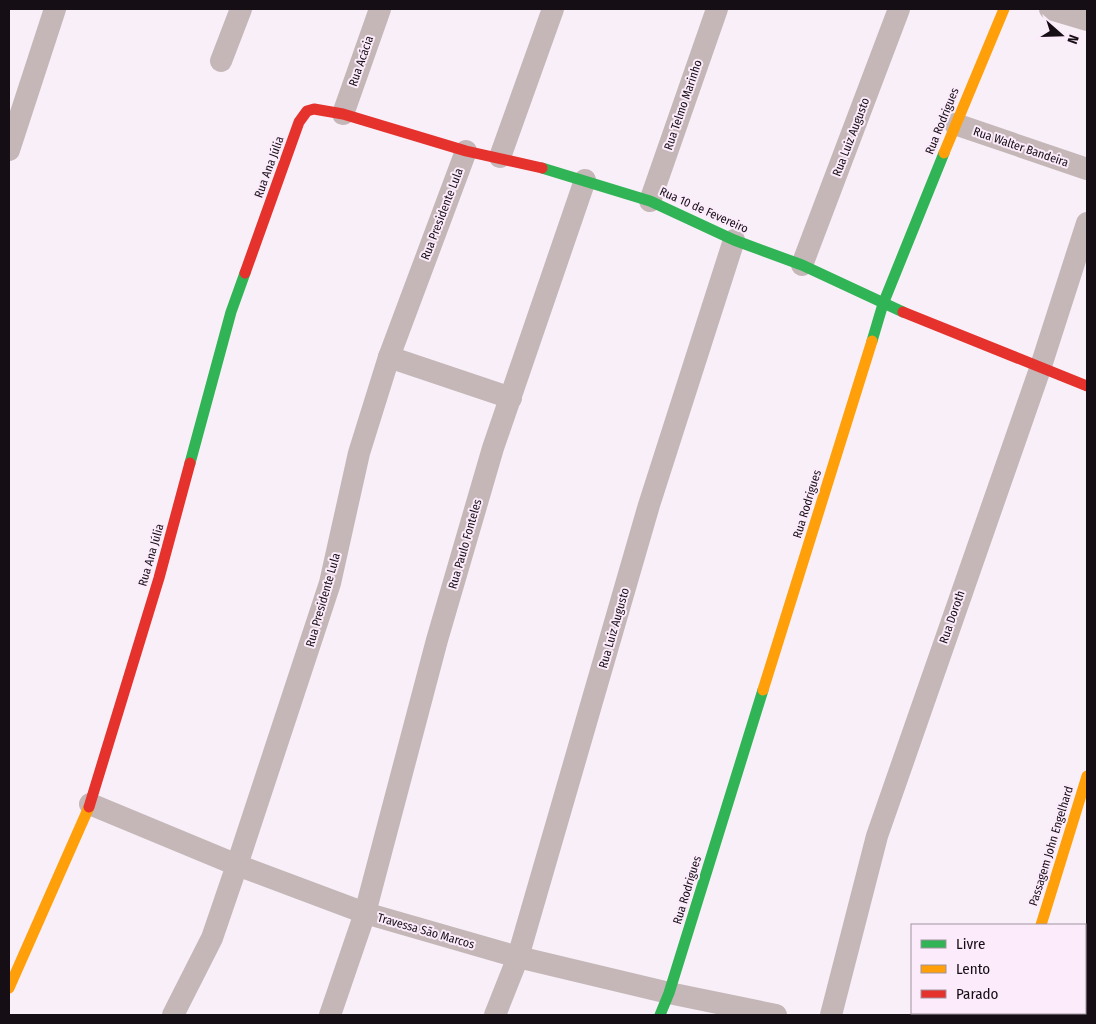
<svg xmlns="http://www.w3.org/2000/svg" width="1096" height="1024" viewBox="0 0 1096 1024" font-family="'Fira Sans Condensed',sans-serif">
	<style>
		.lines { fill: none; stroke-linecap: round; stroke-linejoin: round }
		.street { stroke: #c5b7b7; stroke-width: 22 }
		.fast { stroke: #30b455; stroke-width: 11 }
		.slow { stroke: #ff9f0a; stroke-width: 11 }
		.jam { stroke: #e5322d; stroke-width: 11 }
		.labels { text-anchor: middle; stroke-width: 4; stroke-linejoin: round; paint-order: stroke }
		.street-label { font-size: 12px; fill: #160e15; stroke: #fcebfb }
	</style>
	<rect width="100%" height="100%" fill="#f8eff8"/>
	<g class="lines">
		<!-- street -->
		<g class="street">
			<path d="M1050,9L1087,20"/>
			<path d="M221,61L241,9"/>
			<path d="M343,114L380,9"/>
			<path d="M955,124L1087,169"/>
			<path d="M9,150L55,9"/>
			<path d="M500,157L553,9"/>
			<path d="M650,201L717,9"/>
			<path d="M802,265L899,9"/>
			<path d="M389,357L511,398"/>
			<path d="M90,804L237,865L365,913L518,957L669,993L776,1015"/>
			<path d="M173,1015L212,938L237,865L330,583L359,453L389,357L466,151"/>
			<path d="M330,1015L365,913L437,640L493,448L585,180"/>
			<path d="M495,1015L518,957L649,505L734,240"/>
			<path d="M831,1015L877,836L1040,369L1087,223"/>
		</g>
		<!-- fast -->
		<g class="fast">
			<path d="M542,168L650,201L734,240L802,265L903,312"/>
			<path d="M872,341L883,304L944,153"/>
			<path d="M190,463L231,312L245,273"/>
			<path d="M1014,1013V1015"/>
			<path d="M660,1015L669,993L763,690"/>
		</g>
		<!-- slow -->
		<g class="slow">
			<path d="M944,153L1004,9"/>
			<path d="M763,690L872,341"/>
			<path d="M1041,925L1087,776"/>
			<path d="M9,988L89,807"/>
		</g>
		<!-- jam -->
		<g class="jam">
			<path d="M245,273L299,122L307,111L314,109L343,114L466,151L542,168"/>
			<path d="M903,312L1087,386"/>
			<path d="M89,807L159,578L190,463"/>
		</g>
	</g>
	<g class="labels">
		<!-- street labels -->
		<g class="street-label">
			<text transform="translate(361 61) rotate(-71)" y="4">Rua Acácia</text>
			<text transform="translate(683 105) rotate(-71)" y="4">Rua Telmo Marinho</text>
			<text transform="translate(942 121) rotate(-68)" y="4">Rua Rodrigues</text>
			<text transform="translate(851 137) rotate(-69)" y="4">Rua Luiz Augusto</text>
			<text transform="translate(1021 147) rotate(19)" y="4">Rua Walter Bandeira</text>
			<text transform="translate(269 167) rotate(-70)" y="4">Rua Ana Júlia</text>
			<text transform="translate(704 210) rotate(24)" y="4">Rua 10 de Fevereiro</text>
			<text transform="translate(442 214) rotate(-69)" y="4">Rua Presidente Lula</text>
			<text transform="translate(807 504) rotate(-73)" y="4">Rua Rodrigues</text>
			<text transform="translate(465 544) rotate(-74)" y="4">Rua Paulo Fonteles</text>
			<text transform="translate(151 555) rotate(-74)" y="4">Rua Ana Júlia</text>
			<text transform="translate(323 600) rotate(-74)" y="4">Rua Presidente Lula</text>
			<text transform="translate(952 617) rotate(-71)" y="4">Rua Doroth</text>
			<text transform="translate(614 628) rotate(-74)" y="4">Rua Luiz Augusto</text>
			<text transform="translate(1051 846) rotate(-73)" y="4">Passagem John Engelhard</text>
			<text transform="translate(687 890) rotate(-73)" y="4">Rua Rodrigues</text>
			<text transform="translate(426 931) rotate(16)" y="4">Travessa São Marcos</text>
		</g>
	</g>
	<!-- border -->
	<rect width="1096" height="1024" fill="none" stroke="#160e15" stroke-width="20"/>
	<!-- legend -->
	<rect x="911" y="924" width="175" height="90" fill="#fcebfb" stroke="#a0939f"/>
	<rect x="921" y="940" width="25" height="8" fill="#30b455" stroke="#a0939f"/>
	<text x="956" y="949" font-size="15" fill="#160e15">Livre</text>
	<rect x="921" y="965" width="25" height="8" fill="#ff9f0a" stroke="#a0939f"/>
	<text x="956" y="974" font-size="15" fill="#160e15">Lento</text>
	<rect x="921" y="990" width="25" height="8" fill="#e5322d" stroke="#a0939f"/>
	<text x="956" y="999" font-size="15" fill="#160e15">Parado</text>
	<!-- north arrow -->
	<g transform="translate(1061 35) rotate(110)" stroke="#fcebfb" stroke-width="4" paint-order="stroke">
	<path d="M0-4L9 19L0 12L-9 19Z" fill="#160e15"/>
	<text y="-8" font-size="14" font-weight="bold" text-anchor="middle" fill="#160e15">N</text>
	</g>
</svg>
